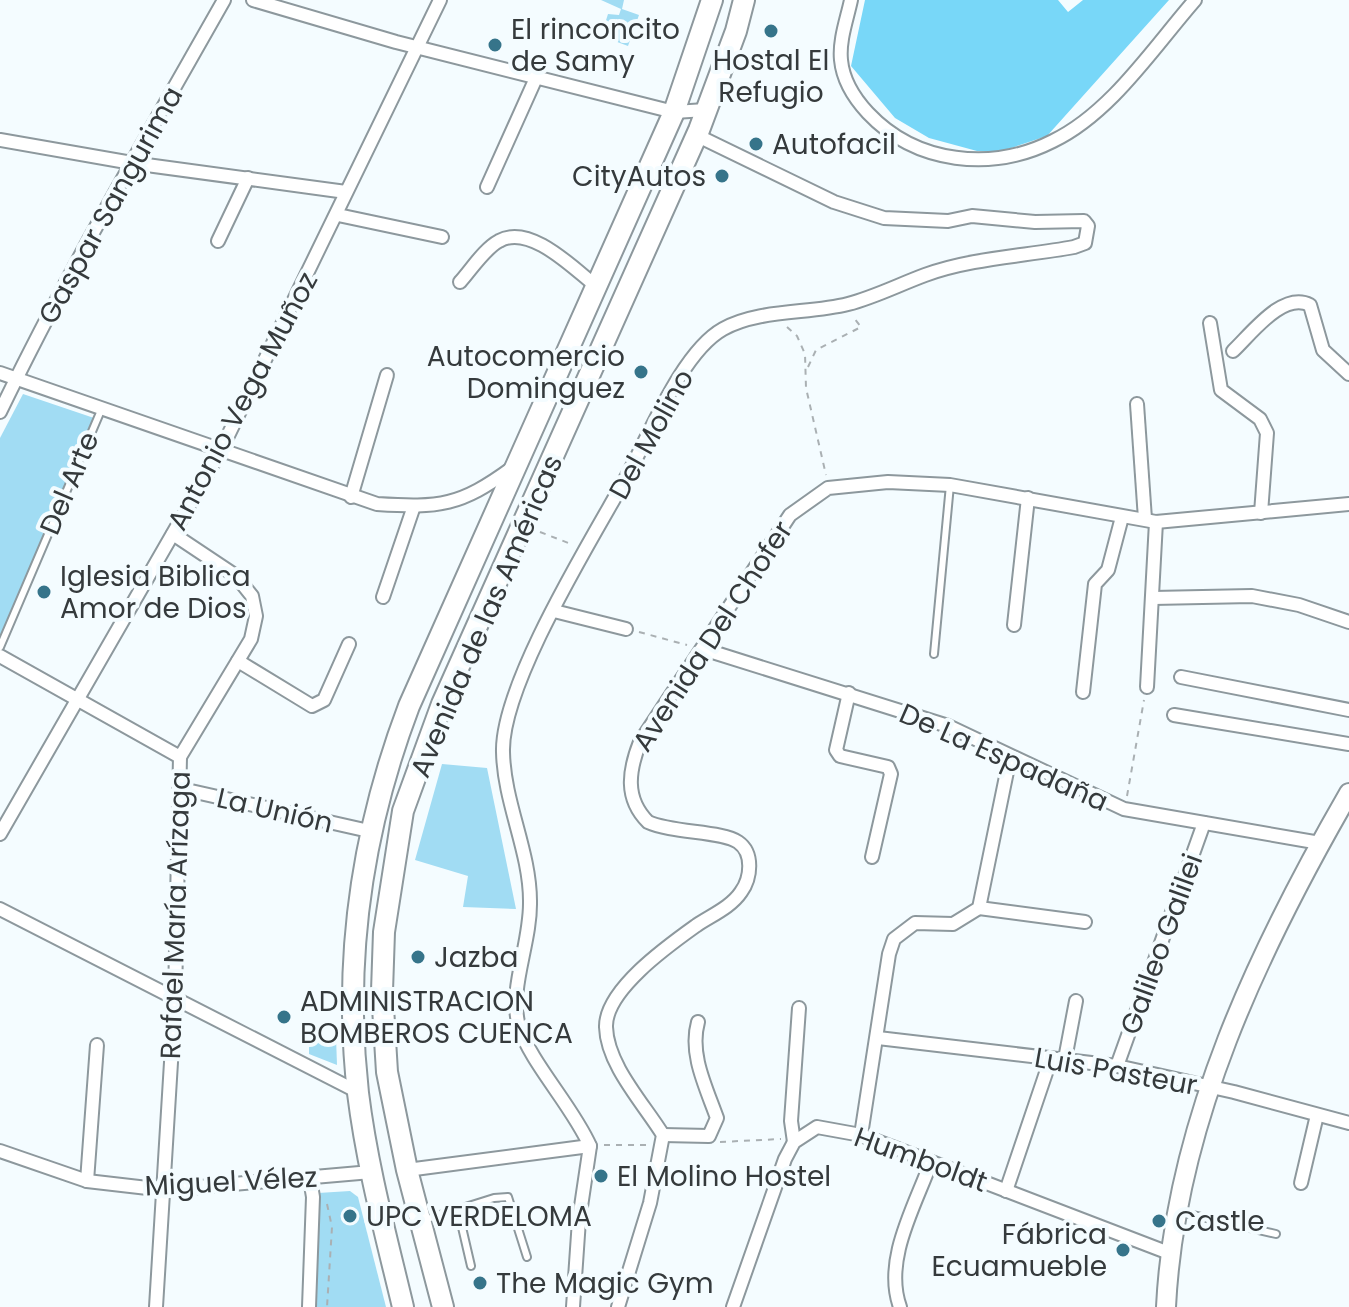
<svg xmlns="http://www.w3.org/2000/svg" width="1349" height="1307" viewBox="0 0 1349 1307" font-family="Poppins,sans-serif">
	<style>
		.green { fill: #a1dcf3 }
		.forest { fill: #78d7f8 }
		.lines { fill: none; stroke-linecap: round; stroke-linejoin: round }
		.lane-casing { stroke: #8d989d; stroke-width: 10 }
		.street-casing { stroke: #8d989d; stroke-width: 16 }
		.secondary-casing { stroke: #8d989d; stroke-width: 22 }
		.primary-casing { stroke: #8d989d; stroke-width: 24 }
		.path { stroke: #aab0b3; stroke-width: 2; stroke-dasharray: 6 6; stroke-linecap: butt }
		.lane { stroke: #fff; stroke-width: 6 }
		.street { stroke: #fff; stroke-width: 12 }
		.secondary { stroke: #fff; stroke-width: 18 }
		.primary { stroke: #fff; stroke-width: 20 }
		.poi-dot { fill: #36748a; stroke: #f4fcff; stroke-width: 3 }
		.labels { text-anchor: middle; stroke-width: 8; stroke-linejoin: round; paint-order: stroke }
		.poi-label { font-size: 28px; fill: #353a3c; stroke: #f4fcff; text-anchor: start }
		.street-label { font-size: 28px; fill: #353a3c; stroke: #f4fcff }
	</style>
	<rect width="100%" height="100%" fill="#f4fcff"/>
	<!-- green -->
	<g class="green">
		<path d="M601,0H624L622,9L639,15L628,46L601,36L608,14L619,15L621,9Z"/>
		<path d="M23,394L94,418L0,641V438Z"/>
		<path d="M442,764L487,768L516,909L463,907L468,876L415,860Z"/>
		<path d="M309,1037H336L337,1065L309,1054Z"/>
		<path d="M350,1191L358,1197L386,1307H317L318,1193Z"/>
	</g>
	<!-- forest -->
	<path class="forest" d="M865,0H1058L1068,12L1083,0H1169L1047,136L999,152L977,151L929,138L895,118L851,66Z"/>
	<g class="lines">
		<!-- lane casing -->
		<g class="lane-casing">
			<g id="lane">
				<path d="M0,647L102,408"/>
				<path d="M934,654L950,485"/>
				<path d="M458,1210L471,1266"/>
				<path d="M1180,1212L1276,1234"/>
				<path d="M424,1220L494,1198L508,1197L527,1257"/>
			</g>
		</g>
		<!-- street casing -->
		<g class="street-casing">
			<g id="street">
				<path d="M253,0L396,42L674,112L706,110"/>
				<path d="M851,0C847,19 839,40 841,60C843,81 854,98 868,113C916,164 992,172 1053,141C1111,113 1153,48 1195,0"/>
				<path d="M0,140L132,163L346,192"/>
				<path d="M487,187L536,78"/>
				<path d="M338,215L442,237"/>
				<path d="M218,241L248,178"/>
				<path d="M460,282C471,270 484,249 499,241C530,223 574,269 596,286"/>
				<path d="M1210,323L1221,390L1260,419L1267,433L1261,513"/>
				<path d="M1233,351C1252,333 1283,291 1310,305L1323,350L1349,374"/>
				<path d="M0,373L377,504C440,508 460,506 512,468"/>
				<path d="M1137,404L1145,519"/>
				<path d="M0,412C68,271 147,136 224,0"/>
				<path d="M351,497L387,375"/>
				<path d="M383,597L414,506"/>
				<path d="M1153,598L1252,596L1299,605L1349,622"/>
				<path d="M554,611L626,629"/>
				<path d="M1014,625L1028,498"/>
				<path d="M703,649L948,726L1124,809L1320,843"/>
				<path d="M0,656L180,757"/>
				<path d="M238,661L312,706L324,700L349,644"/>
				<path d="M1181,677L1349,710"/>
				<path d="M1147,687L1156,522"/>
				<path d="M1083,692L1095,584L1108,570L1122,517"/>
				<path d="M849,693L836,750L840,756L888,767L891,774L872,857"/>
				<path d="M1174,715L1349,744"/>
				<path d="M182,789L369,831"/>
				<path d="M0,834L221,450L440,0"/>
				<path d="M979,908L1085,922"/>
				<path d="M0,909L358,1092"/>
				<path d="M878,1038L1117,1066L1234,1092L1349,1123"/>
				<path d="M1065,1059L1076,1001"/>
				<path d="M1117,1066L1204,823"/>
				<path d="M663,1135L709,1136L717,1118C706,1087 689,1054 698,1022"/>
				<path d="M861,1135L889,954L894,939L915,923L953,924L979,908L1010,757"/>
				<path d="M794,1142L791,1121L799,1008"/>
				<path d="M0,1151L87,1181L165,1190L371,1172"/>
				<path d="M407,1170L590,1146"/>
				<path d="M87,1181L97,1045"/>
				<path d="M1301,1183L1317,1115"/>
				<path d="M1006,1191L1051,1058"/>
				<path d="M156,1307L175,997L180,757L251,639L256,616L252,596L236,576L173,534"/>
				<path d="M309,1307L313,1197L310,1179"/>
				<path d="M573,1307L579,1220L590,1146C573,1107 530,1062 519,1026C508,989 531,944 530,901C530,851 504,803 503,752C501,685 592,539 627,476C650,434 682,352 723,329C759,309 809,314 848,304C875,297 898,285 925,275C971,258 1026,256 1074,247L1085,243L1088,226L1084,221L1035,222L972,216L948,221L884,218L834,202L696,135"/>
				<path d="M618,1307L650,1203L663,1135C644,1104 607,1065 606,1027C605,990 669,945 697,925C712,915 731,907 741,892C751,878 754,853 738,842C722,831 672,833 648,822C624,798 629,770 640,742L790,515L828,488L888,482L950,485L1156,522L1349,504"/>
				<path d="M733,1307L785,1159L794,1142L817,1127L861,1135L1169,1253"/>
				<path d="M900,1307C883,1260 915,1206 931,1162"/>
			</g>
		</g>
		<!-- secondary casing -->
		<g class="secondary-casing">
			<path id="secondary" d="M1166,1307C1175,1124 1259,949 1349,793"/>
		</g>
		<!-- primary casing -->
		<g class="primary-casing">
			<g id="primary">
				<path d="M403,1307C386,1236 367,1166 358,1093C343,960 362,830 409,706L674,112L712,0"/>
				<path d="M443,1307L407,1170L387,1072L382,991L384,932L403,811L442,704L699,130L736,31L744,0"/>
			</g>
		</g>
		<!-- path -->
		<g class="path">
			<path d="M787,327L797,336L805,354L806,388L826,475"/>
			<path d="M808,367L816,350L861,327L854,318"/>
			<path d="M540,532L571,544"/>
			<path d="M639,632L687,645"/>
			<path d="M1127,796L1144,700"/>
			<path d="M720,1142L781,1139"/>
			<path d="M604,1145H649"/>
			<path d="M327,1204L332,1227L327,1307"/>
		</g>
		<!-- lane -->
		<use href="#lane" class="lane"/>
		<!-- street -->
		<use href="#street" class="street"/>
		<!-- secondary -->
		<use href="#secondary" class="secondary"/>
		<!-- primary -->
		<use href="#primary" class="primary"/>
	</g>
	<!-- markers -->
	<g class="poi-dot">
		<circle cx="771" cy="31" r="8"/>
		<circle cx="495" cy="45" r="8"/>
		<circle cx="756" cy="144" r="8"/>
		<circle cx="722" cy="176" r="8"/>
		<circle cx="641" cy="372" r="8"/>
		<circle cx="44" cy="592" r="8"/>
		<circle cx="418" cy="957" r="8"/>
		<circle cx="284" cy="1017" r="8"/>
		<circle cx="601" cy="1176" r="8"/>
		<circle cx="350" cy="1216" r="8"/>
		<circle cx="1159" cy="1221" r="8"/>
		<circle cx="1123" cy="1250" r="8"/>
		<circle cx="480" cy="1283" r="8"/>
	</g>
	<g class="labels">
		<!-- poi labels -->
		<g class="poi-label">
			<text x="511" y="39">El rinconcito<tspan x="511" dy="32">de Samy</tspan></text>
			<text x="771" y="70" text-anchor="middle">Hostal El<tspan x="771" dy="32">Refugio</tspan></text>
			<text x="772" y="154">Autofacil</text>
			<text x="706" y="186" text-anchor="end">CityAutos</text>
			<text x="625" y="366" text-anchor="end">Autocomercio<tspan x="625" dy="32">Dominguez</tspan></text>
			<text x="60" y="586">Iglesia Biblica<tspan x="60" dy="32">Amor de Dios</tspan></text>
			<text x="434" y="967">Jazba</text>
			<text x="300" y="1011">ADMINISTRACION<tspan x="300" dy="32">BOMBEROS CUENCA</tspan></text>
			<text x="617" y="1186">El Molino Hostel</text>
			<text x="366" y="1226">UPC VERDELOMA</text>
			<text x="1175" y="1231">Castle</text>
			<text x="1107" y="1244" text-anchor="end">Fábrica<tspan x="1107" dy="32">Ecuamueble</tspan></text>
			<text x="496" y="1293">The Magic Gym</text>
		</g>
		<!-- street labels -->
		<g class="street-label">
			<text transform="translate(110 205) rotate(-61)" y="10">Gaspar Sangurima</text>
			<text transform="translate(242 401) rotate(-62)" y="10">Antonio Vega Muñoz</text>
			<text transform="translate(651 434) rotate(-61)" y="10">Del Molino</text>
			<text transform="translate(69 483) rotate(-67)" y="10">Del Arte</text>
			<text transform="translate(486 616) rotate(-67)" y="10">Avenida de las Américas</text>
			<text transform="translate(712 636) rotate(-57)" y="10">Avenida Del Chofer</text>
			<text transform="translate(1004 757) rotate(24)" y="10">De La Espadaña</text>
			<text transform="translate(275 810) rotate(13)" y="10">La Unión</text>
			<text transform="translate(175 915) rotate(-88)" y="10">Rafael María Arízaga</text>
			<text transform="translate(1161 944) rotate(-70)" y="10">Galileo Galilei</text>
			<text transform="translate(1116 1071) rotate(10)" y="10">Luis Pasteur</text>
			<text transform="translate(921 1159) rotate(20)" y="10">Humboldt</text>
			<text transform="translate(231 1181) rotate(-3)" y="10">Miguel Vélez</text>
		</g>
	</g>
</svg>
